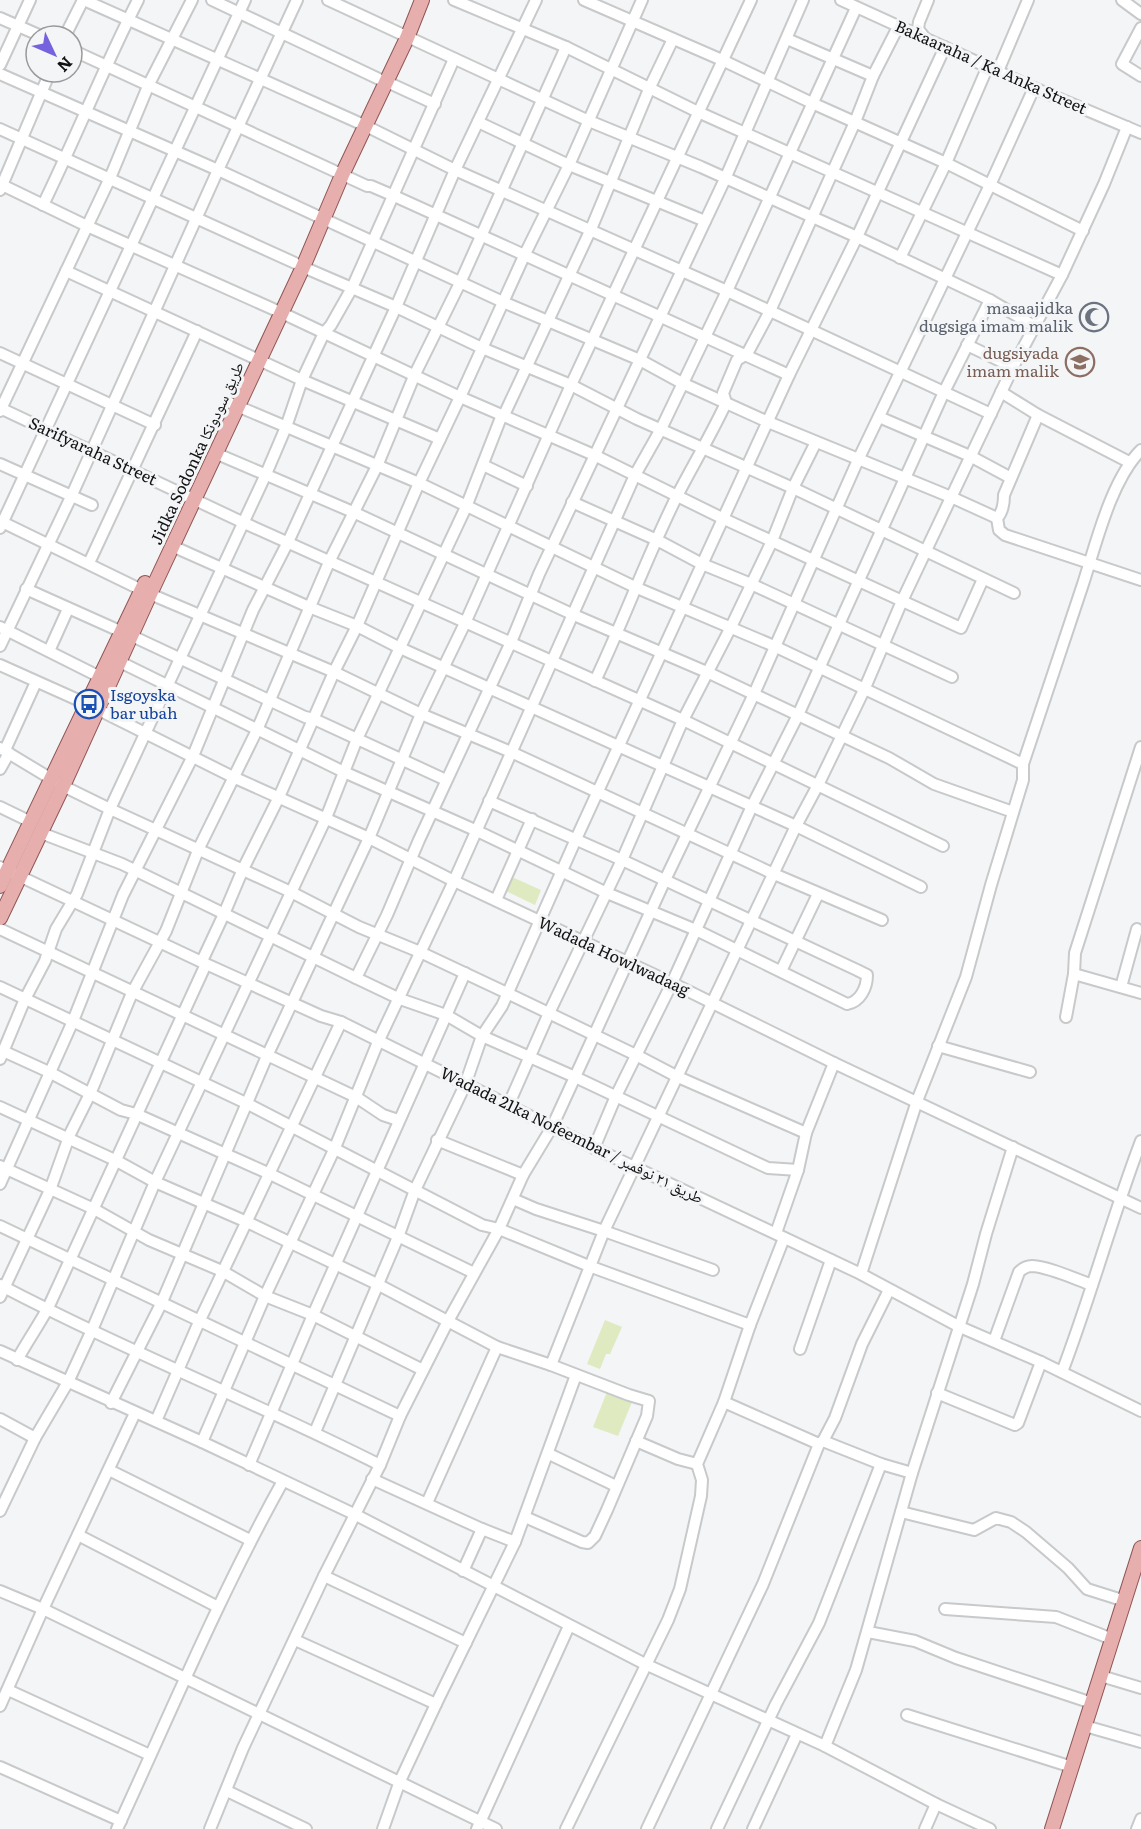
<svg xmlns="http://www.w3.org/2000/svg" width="1141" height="1829" viewBox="0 0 1141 1829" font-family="Literata,'Noto Naskh Arabic',serif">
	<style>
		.green { fill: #dfeac1 }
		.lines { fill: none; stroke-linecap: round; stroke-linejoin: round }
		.minor-casing { stroke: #c7c9ca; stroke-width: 14 }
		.major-casing { stroke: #915555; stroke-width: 16 }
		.minor { stroke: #fff; stroke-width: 10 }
		.major { stroke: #e6afae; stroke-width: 14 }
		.labels { text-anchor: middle; stroke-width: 6; stroke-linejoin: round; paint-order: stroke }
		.street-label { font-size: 16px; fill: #121213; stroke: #f3f5f7 }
		.worship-label { font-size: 16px; fill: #5b616d; stroke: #f3f5f7; text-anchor: end }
		.education-label { font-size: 16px; fill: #785e54; stroke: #f3f5f7; text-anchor: end }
		.transit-label { font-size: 16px; fill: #164399; stroke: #f3f5f7; text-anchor: start }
	</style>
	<rect width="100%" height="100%" fill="#f3f5f7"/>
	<!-- green -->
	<g class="green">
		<path d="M512,877L541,890L535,905L506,891Z"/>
		<path d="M605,1320L622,1327L610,1354H606L600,1369L587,1364Z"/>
		<path d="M607,1392L632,1402L618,1436L593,1427Z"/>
	</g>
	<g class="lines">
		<!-- minor casing -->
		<g class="minor-casing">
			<g id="minor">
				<path d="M84,0L366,126L455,170L727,291L991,414"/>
				<path d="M212,0L379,79"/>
				<path d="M328,0L589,121L701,167L857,237L990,300L1036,327"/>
				<path d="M454,0L566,47L698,112L1062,275"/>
				<path d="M584,0L722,60L812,103L946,163L1083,231"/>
				<path d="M841,0L1034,88L1141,133"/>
				<path d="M1122,0L1141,14"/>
				<path d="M0,18L41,36"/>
				<path d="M1141,28L1122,64L1141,76"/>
				<path d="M65,36L83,0"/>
				<path d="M925,38L918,29L919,22L928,0"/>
				<path d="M787,39L873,76"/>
				<path d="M72,50L367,186H371L392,195L789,375"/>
				<path d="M0,65L30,0"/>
				<path d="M998,71L1028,0"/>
				<path d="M0,74L218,170L503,302L640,360L682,383L768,422L951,497L997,518"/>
				<path d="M387,82L435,104"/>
				<path d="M478,122L569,165L705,221"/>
				<path d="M0,129L295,263"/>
				<path d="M0,184L87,226L282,313L460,397L594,455L724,519L961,628L983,579"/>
				<path d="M0,190L50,72"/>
				<path d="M43,205C76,137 104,67 138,0"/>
				<path d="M900,258L946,163L988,66"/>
				<path d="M303,267L396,307L482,348L571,385L637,419L793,488L1014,593"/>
				<path d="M66,271L302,380L440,439"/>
				<path d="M967,345L1013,367"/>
				<path d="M0,353L155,425"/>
				<path d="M1001,392L1038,415L1129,462"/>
				<path d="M230,403L419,483L637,588L774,646L1023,764"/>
				<path d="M0,408L242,522L683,720L943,846"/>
				<path d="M0,411L110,178L149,84L192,0"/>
				<path d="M1038,415L1004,495C1004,504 1003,512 997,518L999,530L1005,535L1141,580"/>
				<path d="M879,417L970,456L1011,478"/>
				<path d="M215,453L353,512L574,615L709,673L889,758L934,784L1013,812"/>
				<path d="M0,464L92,505"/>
				<path d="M483,465L527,486"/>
				<path d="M572,502L657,540L702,564L751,584L952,677"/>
				<path d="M0,521L150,594L334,672L421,714L511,752L774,874L882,920"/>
				<path d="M0,528L245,0"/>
				<path d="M172,546L309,607L357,626L400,648L796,826L921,887"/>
				<path d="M89,563L197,331"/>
				<path d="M26,589L122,632"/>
				<path d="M0,627L100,677"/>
				<path d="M132,636L305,717L314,719L446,780"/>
				<path d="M0,646L71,497L218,170L297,0"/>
				<path d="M49,651L68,609"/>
				<path d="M120,662L344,772L475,830L607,893L696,930L847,1004C860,1002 867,988 867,975L857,970L622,860L489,801"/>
				<path d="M0,665L87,704L233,777L369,838L454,881L672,983L834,1063L1141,1208"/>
				<path d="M595,681C624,620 647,556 677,496C693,465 711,435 726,403L723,393L737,360L747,354L770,311L855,122L873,76L899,25"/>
				<path d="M0,748L63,786L110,809L291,892L359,927L420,952L507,993L636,1055L678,1077L806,1133"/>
				<path d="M5,750L36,682"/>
				<path d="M0,769L9,753"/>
				<path d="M0,807L31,822"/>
				<path d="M41,833L122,864L356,978L400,999L446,1015L482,1036L575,1077L755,1162L768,1168L798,1170"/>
				<path d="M0,867L206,964L321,1016L341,1022L594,1148L861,1274L960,1327L1041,1362L1141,1411"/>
				<path d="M496,900L532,819"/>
				<path d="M0,929L356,1097L383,1115L398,1120"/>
				<path d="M202,961L224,914L243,869L279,797L334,672L357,626L419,483L460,397L524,256L569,165L642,0"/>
				<path d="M781,971L818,894"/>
				<path d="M1074,974L1141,993"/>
				<path d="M356,978L387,915L419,840L511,642L539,574L725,179L803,0"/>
				<path d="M0,987L248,1104L482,1225L499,1229L589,1266L750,1325"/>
				<path d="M1121,987L1137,929"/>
				<path d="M1066,1017L1074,974L1075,953L1141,747"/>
				<path d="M938,1046L1030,1072"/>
				<path d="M3,1051L49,1072L121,1110L136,1114L270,1174L474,1273"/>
				<path d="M0,1059L25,999L45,961L56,929L77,894L110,809L266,474L286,427L302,380L324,333L331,325L352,288L454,59"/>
				<path d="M508,1106L549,1013L622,860L683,720L731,627L772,541L793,488L816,442"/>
				<path d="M0,1107L115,1160L155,1182L247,1222L377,1284L497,1347L551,1365L629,1395L649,1401L647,1416L607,1510L595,1536L588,1543L582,1542L525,1517"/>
				<path d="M437,1140L523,1175"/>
				<path d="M594,1148L616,1096L672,983L752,806L798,715L944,392L990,300"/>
				<path d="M0,1166L94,1209L149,1240L222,1271L265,1296L313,1315L423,1370"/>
				<path d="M0,1184L73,1021L123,895L193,756L253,610L288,542L396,307L455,170L536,0"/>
				<path d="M513,1199L536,1209L604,1231L713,1270"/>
				<path d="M0,1226L400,1416"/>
				<path d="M776,1233L798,1170L806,1133L834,1063"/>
				<path d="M861,1274L917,1101L966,977L991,885L1023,780V764C1043,704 1063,644 1083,584C1096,544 1111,480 1141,450"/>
				<path d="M0,1285C124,1350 255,1402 380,1465"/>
				<path d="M0,1297L50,1190L70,1134L90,1094L132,993L166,931L199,848L257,730L330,560L377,466L415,374L460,283L566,47"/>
				<path d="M994,1341L1019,1272C1023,1268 1027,1266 1032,1266C1050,1267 1075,1279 1092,1285"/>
				<path d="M800,1349L831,1260"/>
				<path d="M0,1351L202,1442L354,1514L645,1664L825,1746L936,1804L990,1829"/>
				<path d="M17,1360C27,1342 38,1326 48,1308L206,964"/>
				<path d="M551,1365L604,1231L796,826L818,785L864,690L902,601L1013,367L1062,275L1104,184L1127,127"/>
				<path d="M1062,1372C1091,1296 1112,1217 1141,1141"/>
				<path d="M937,1393L1015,1425L1018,1423L1041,1362"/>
				<path d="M724,1402L819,1444L823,1441L881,1464L912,1473"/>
				<path d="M111,1403L161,1304L267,1056L369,838L421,714L466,621L571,385L751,0"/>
				<path d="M0,1419L35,1438"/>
				<path d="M156,1421L199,1322L341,1022"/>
				<path d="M315,1432L398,1237L415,1190L465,1085L482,1036L502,1006L576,839L789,375L857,237L945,47"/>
				<path d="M636,1441L678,1459L697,1464"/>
				<path d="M823,1441L835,1418L862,1344L889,1290"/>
				<path d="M202,1442L265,1296L334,1150L378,1042L454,881L635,475L661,429L727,291L856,8"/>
				<path d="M549,1454L616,1486"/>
				<path d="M249,1465L313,1315L465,973"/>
				<path d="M109,1470L250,1540"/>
				<path d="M372,1479L482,1529L515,1542"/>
				<path d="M427,1503L497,1347"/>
				<path d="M0,1511L35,1438L68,1382L92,1330L155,1182L326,818L357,739L466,507L500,420L504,415L591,229L650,87L673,39"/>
				<path d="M901,1512L974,1530L996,1518L1011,1522L1026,1532L1068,1568L1087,1589L1125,1601"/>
				<path d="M78,1535L218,1607"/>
				<path d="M463,1571L482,1529"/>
				<path d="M324,1576L466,1643"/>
				<path d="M0,1591L43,1609L496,1829"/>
				<path d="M945,1609L1056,1617L1112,1639"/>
				<path d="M868,1632L915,1641L956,1658L1092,1703"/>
				<path d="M295,1640L436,1704"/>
				<path d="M1101,1676L1141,1688"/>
				<path d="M8,1690L150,1755"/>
				<path d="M0,1706L43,1609L135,1413"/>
				<path d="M907,1715L1072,1767"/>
				<path d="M1085,1726L1141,1742"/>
				<path d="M825,1746L856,1670L912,1473L973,1284L986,1234L1013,1147"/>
				<path d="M0,1767L121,1821"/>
				<path d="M227,1791L306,1829"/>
				<path d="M117,1829C171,1712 220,1594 283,1481"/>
				<path d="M210,1829L243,1748L324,1576L380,1465L400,1416L448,1321L499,1229L523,1175L552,1127L575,1077L665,880L754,694L858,460L990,185L1034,88"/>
				<path d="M383,1829L400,1781L436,1704L515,1542L576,1375"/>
				<path d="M477,1829L569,1626"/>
				<path d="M566,1829L668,1620L680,1589L701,1496L702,1480L697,1464L724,1402L750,1325L784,1238"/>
				<path d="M647,1829L763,1584L819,1444"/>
				<path d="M717,1829L776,1704L819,1623L881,1464"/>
				<path d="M753,1829L797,1734"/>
				<path d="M925,1829L936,1804"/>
				<path d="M1137,1829L1141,1819"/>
			</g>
		</g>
		<!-- major casing -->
		<g class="major-casing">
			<g id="major">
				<path d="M0,886L145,583"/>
				<path d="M0,918L63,786L150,594L303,267L342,175L407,38L422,0"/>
				<path d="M1052,1829L1141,1548"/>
			</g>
		</g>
		<!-- minor -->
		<use href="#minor" class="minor"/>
		<!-- major -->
		<use href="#major" class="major"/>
	</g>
	<!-- icons -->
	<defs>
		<g id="mosque-ring" transform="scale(1.5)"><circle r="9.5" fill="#f3f5f7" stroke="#6b7280" stroke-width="1.5"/><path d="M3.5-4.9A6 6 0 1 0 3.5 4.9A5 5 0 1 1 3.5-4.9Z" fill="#6b7280"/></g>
		<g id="school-ring" transform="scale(1.5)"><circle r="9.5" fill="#f3f5f7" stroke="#8d6e63" stroke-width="1.5"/><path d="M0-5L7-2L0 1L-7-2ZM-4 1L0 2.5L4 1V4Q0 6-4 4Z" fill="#8d6e63"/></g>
		<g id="bus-ring" transform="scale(1.5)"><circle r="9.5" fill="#f3f5f7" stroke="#1a4fb4" stroke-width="1.5"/><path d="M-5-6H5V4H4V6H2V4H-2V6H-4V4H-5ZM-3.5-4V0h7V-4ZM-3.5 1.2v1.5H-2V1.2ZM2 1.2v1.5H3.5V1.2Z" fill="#1a4fb4"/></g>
	</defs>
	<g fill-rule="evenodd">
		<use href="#mosque-ring" x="1094" y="317"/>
		<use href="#school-ring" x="1080" y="362"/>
		<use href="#bus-ring" x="89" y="704"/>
	</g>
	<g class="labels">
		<!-- street labels -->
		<g class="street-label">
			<text transform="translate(991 67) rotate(24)" y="6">Bakaaraha / Ka Anka Street</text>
			<text transform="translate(93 451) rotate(25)" y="6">Sarifyaraha Street</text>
			<text transform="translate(197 453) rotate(-65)" y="6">Jidka Sodonka طريق سودونكا</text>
			<text transform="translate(614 956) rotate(25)" y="6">Wadada Howlwadaag</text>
			<text transform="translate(572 1135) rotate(26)" y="6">Wadada 21ka Nofeembar / طريق ٢١ نوفمبر</text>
		</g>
		<!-- worship labels -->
		<g class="worship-label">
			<text x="1073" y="314">masaajidka<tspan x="1073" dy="18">dugsiga imam malik</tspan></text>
		</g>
		<!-- education labels -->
		<g class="education-label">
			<text x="1059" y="359">dugsiyada<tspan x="1059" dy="18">imam malik</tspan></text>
		</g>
		<!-- transit labels -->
		<g class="transit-label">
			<text x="110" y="701">Isgoyska<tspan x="110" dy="18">bar ubah</tspan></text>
		</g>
	</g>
	<!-- north arrow -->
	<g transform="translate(54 54) rotate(134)"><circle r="28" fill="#f3f5f7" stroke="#999a9c" stroke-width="1.5"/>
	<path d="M0-4.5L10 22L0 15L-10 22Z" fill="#7662dc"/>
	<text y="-9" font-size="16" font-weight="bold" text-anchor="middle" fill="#121213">N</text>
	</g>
</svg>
